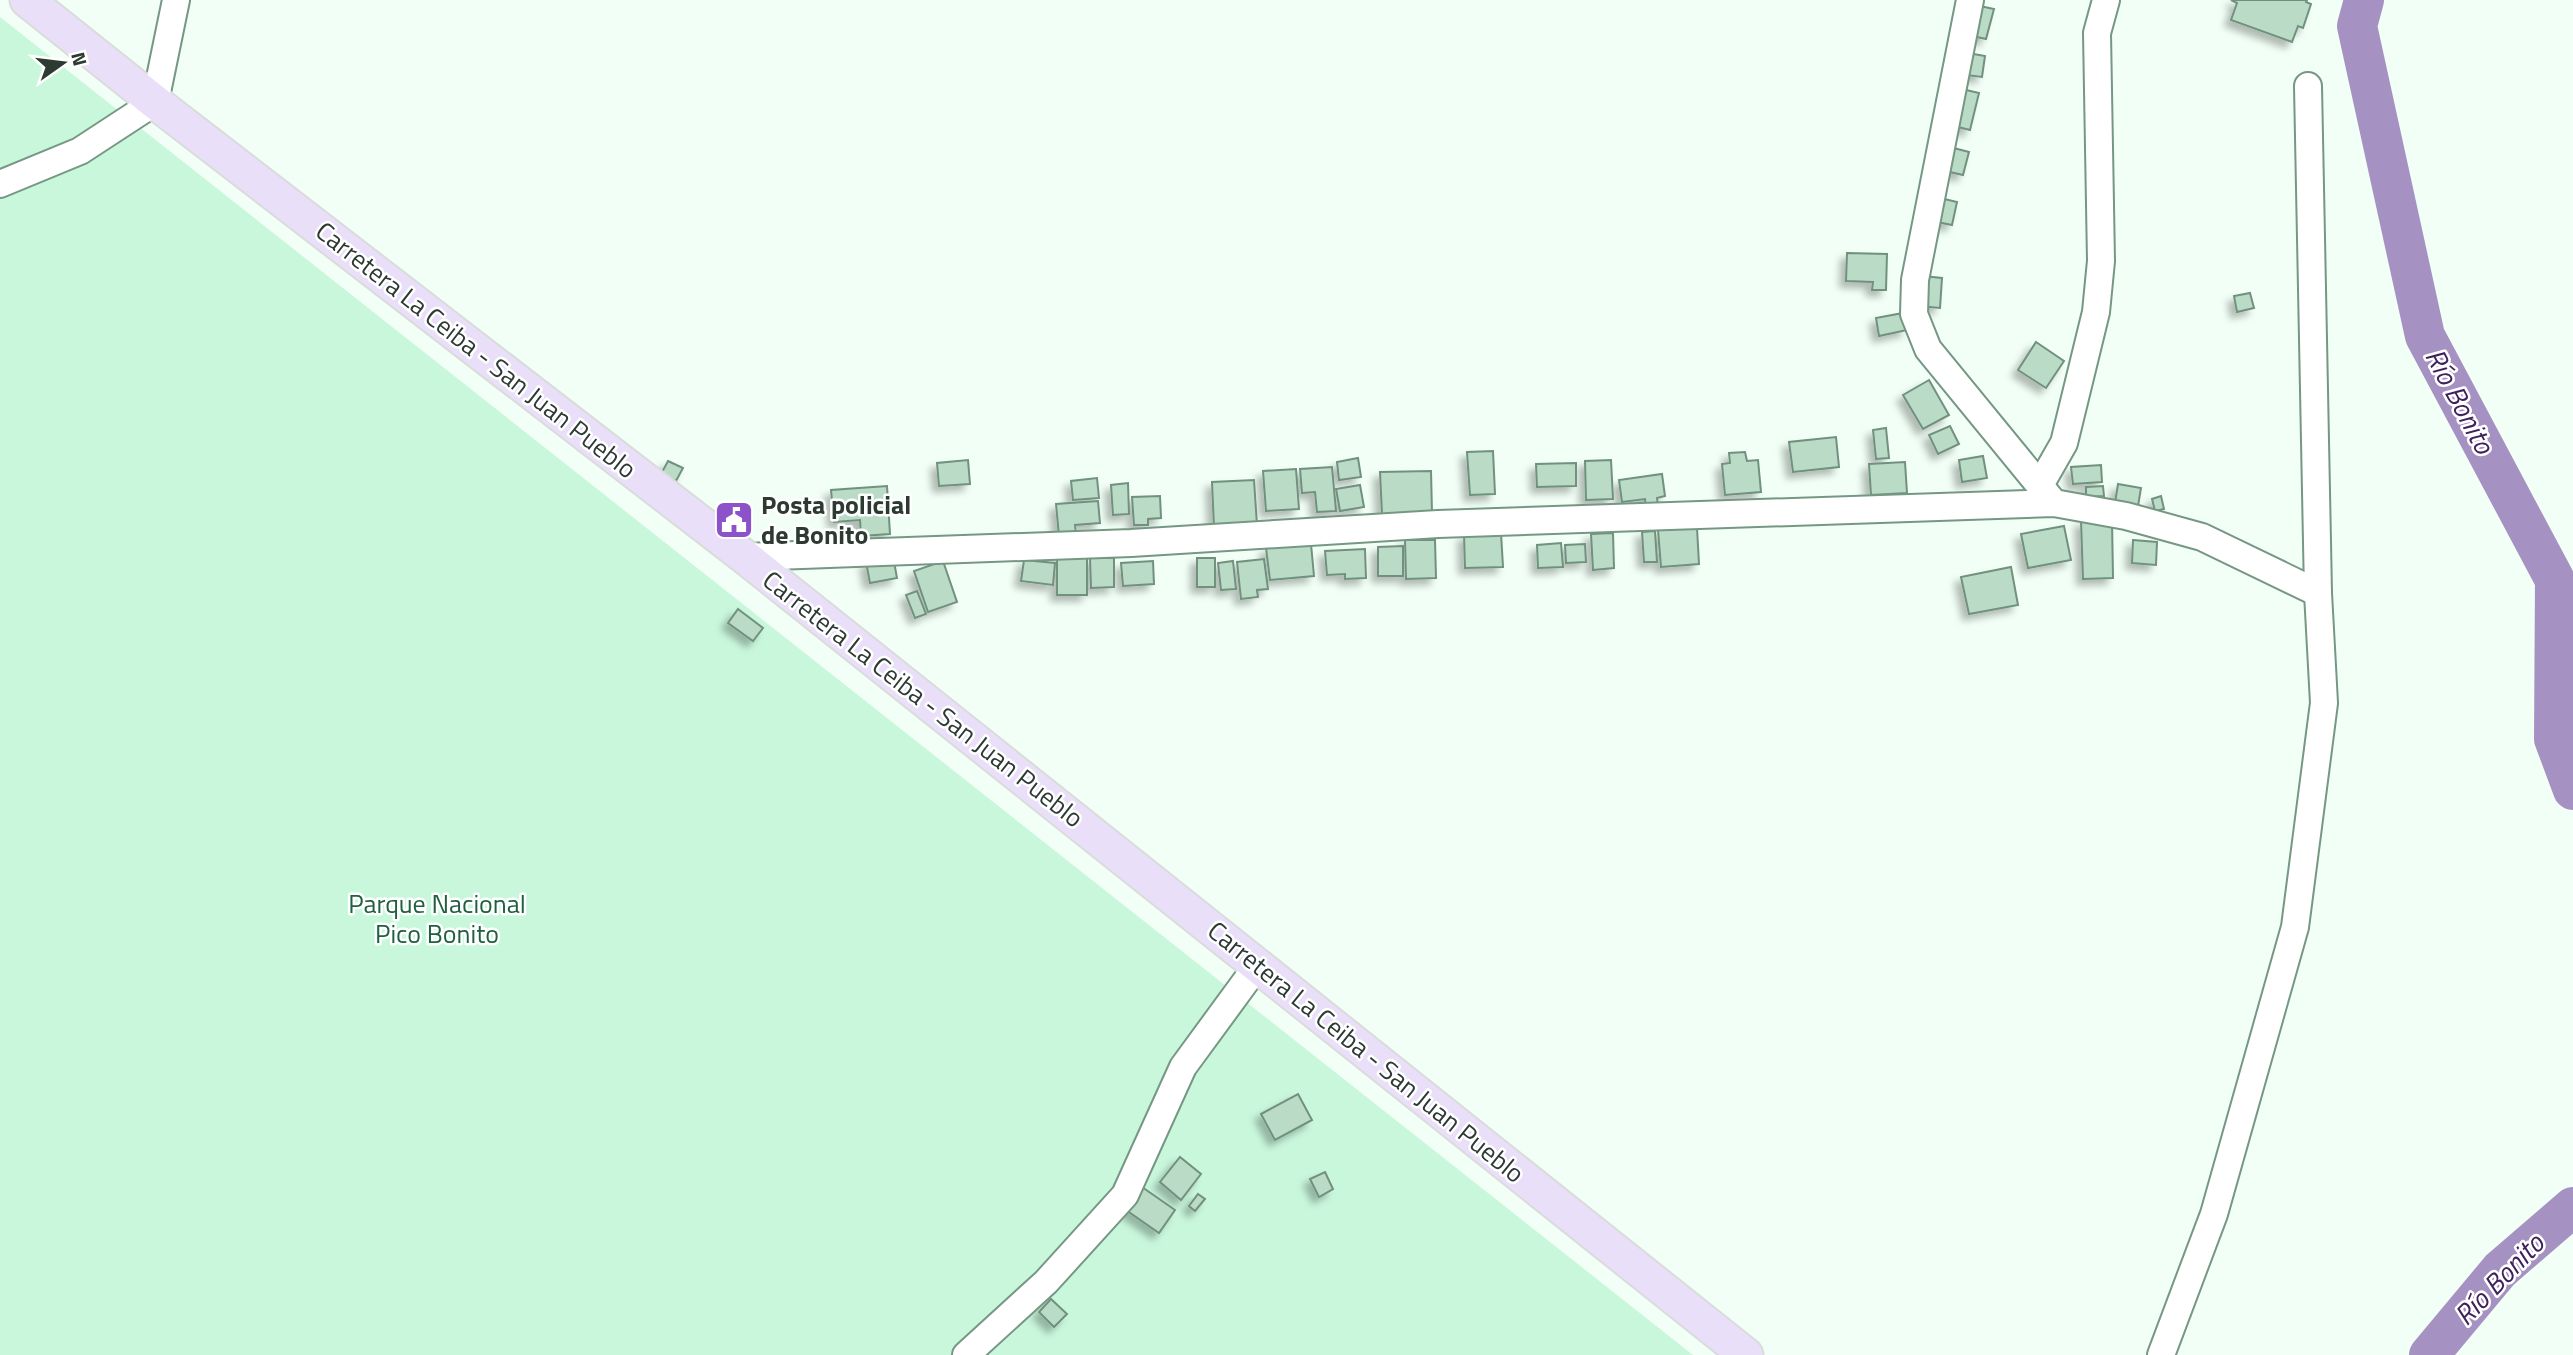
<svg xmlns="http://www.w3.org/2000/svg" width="2573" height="1355" viewBox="0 0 2573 1355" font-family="'Titillium Web',sans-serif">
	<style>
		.green { fill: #c9f7dc }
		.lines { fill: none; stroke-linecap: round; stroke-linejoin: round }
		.river { stroke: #a692c2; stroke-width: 40 }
		.building { fill: #badcc7; stroke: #71917e; stroke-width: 2; filter: url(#shadow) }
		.minor-casing { stroke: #769784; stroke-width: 30 }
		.major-casing { stroke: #d9dcda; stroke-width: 37 }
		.minor { stroke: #fff; stroke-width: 26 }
		.major { stroke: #e9dff9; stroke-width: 33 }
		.labels { text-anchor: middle; stroke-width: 5; stroke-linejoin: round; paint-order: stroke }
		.street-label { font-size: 26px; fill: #2c3a32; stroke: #fff }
		.poi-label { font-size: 26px; font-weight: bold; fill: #2c3a32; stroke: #fff; text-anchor: start }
		.park-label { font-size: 26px; fill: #205f41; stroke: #fff }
		.water-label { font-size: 28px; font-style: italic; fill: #3e225c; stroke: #fff }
	</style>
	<defs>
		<filter id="shadow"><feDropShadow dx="-6" dy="6" stdDeviation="3.5" flood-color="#0004"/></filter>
	</defs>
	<rect width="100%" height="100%" fill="#f1fff6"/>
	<!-- green -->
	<path class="green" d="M0,17L1693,1355H0Z"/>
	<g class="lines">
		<!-- river -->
		<g class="river">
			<path d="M2364,0L2357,26L2425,336L2555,580L2554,739L2573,790"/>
			<path d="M2429,1355L2500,1270L2573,1207"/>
		</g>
	</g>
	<!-- building -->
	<g class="building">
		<path d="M2231,0H2307L2306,2L2311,4L2303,28L2298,26L2292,42L2231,20L2237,3Z"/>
		<path d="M1975,5L1994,9L1986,39L1968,35Z"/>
		<path d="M1968,53L1985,56L1982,77L1966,75Z"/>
		<path d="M1962,89L1979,93L1970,130L1954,126Z"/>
		<path d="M1946,146L1969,152L1963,175L1941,170Z"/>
		<path d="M1936,197L1957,202L1952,225L1932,221Z"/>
		<path d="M1847,253L1887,254L1886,290H1872L1873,282L1846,281Z"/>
		<path d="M1922,276L1942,278L1940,308L1919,306Z"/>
		<path d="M2250,293L2254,308L2237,312L2234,296Z"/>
		<path d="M1903,313L1907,330L1879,336L1876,318Z"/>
		<path d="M2036,342L2064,361L2046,388L2018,370Z"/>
		<path d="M1929,380L1949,415L1923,429L1903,395Z"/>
		<path d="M1950,426L1959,444L1938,454L1929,435Z"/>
		<path d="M1886,428L1889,458L1876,459L1873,430Z"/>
		<path d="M1836,437L1839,467L1793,472L1789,442Z"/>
		<path d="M1493,451L1495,494L1470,495L1467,452Z"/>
		<path d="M1745,452L1747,461L1758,460L1761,492L1725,495L1722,464L1730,463L1729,453Z"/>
		<path d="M1983,456L1987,478L1962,482L1959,460Z"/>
		<path d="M1358,458L1361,477L1339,480L1337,462Z"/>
		<path d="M968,460L970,484L939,486L937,463Z"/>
		<path d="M1611,460L1613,499L1586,500L1585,461Z"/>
		<path d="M668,461L683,468L676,481L661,474Z"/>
		<path d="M1905,462L1907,493L1871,495L1869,464Z"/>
		<path d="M1576,463V486L1537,487L1536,464Z"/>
		<path d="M2101,465L2102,482L2073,484L2071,467Z"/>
		<path d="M1332,467L1336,511L1317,512L1315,492L1302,493L1300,469Z"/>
		<path d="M1296,469L1299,509L1266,511L1263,471Z"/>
		<path d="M1431,471L1432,513L1382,514L1380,472Z"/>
		<path d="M1662,474L1665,496L1657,498L1658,506L1646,508L1645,499L1622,502L1619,480Z"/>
		<path d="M1097,478L1099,498L1073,500L1071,481Z"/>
		<path d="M1254,480L1257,525L1214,527L1212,482Z"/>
		<path d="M1128,483L1129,514L1113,515L1111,485Z"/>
		<path d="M2118,484L2141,488L2138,506L2115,503Z"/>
		<path d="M1360,485L1364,507L1340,511L1336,489Z"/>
		<path d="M887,486L890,534L861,536L860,520L834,522L831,490Z"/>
		<path d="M2103,486L2104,496L2086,497V487Z"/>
		<path d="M1160,496L1161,518L1148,519V525H1134L1132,497Z"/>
		<path d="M2161,496L2164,509L2155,511L2152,499Z"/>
		<path d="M1098,501L1100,523L1075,525L1076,534L1059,536L1056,504Z"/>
		<path d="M2112,520L2113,578L2083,579L2081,521Z"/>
		<path d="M2064,526L2071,560L2028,568L2021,534Z"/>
		<path d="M1697,528L1699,564L1661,567L1658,530Z"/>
		<path d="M1655,531L1657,562H1644L1642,532Z"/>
		<path d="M1501,533L1503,567L1465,568L1464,535Z"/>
		<path d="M1613,533L1614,568L1593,570L1591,534Z"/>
		<path d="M1405,540H1435L1436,578L1406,579Z"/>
		<path d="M2133,540L2157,542L2156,565L2132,563Z"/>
		<path d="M1561,543L1563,567L1538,568L1537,545Z"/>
		<path d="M1311,544L1314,576L1270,580L1266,548Z"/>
		<path d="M1585,544L1586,562L1566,563L1565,545Z"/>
		<path d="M1403,546V576H1378V547Z"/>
		<path d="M1365,549L1366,578L1345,579V574L1327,575L1325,551Z"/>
		<rect x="1057" y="555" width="30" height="40"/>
		<path d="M893,556L897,578L870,583L866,562Z"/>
		<path d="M1090,558H1114V587L1091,588Z"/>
		<rect x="1197" y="558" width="18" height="29"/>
		<path d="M1264,559L1268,589L1257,590L1258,597L1241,599L1237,562Z"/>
		<path d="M1024,560L1055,563L1053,585L1021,581Z"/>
		<path d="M943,561L957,602L928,612L914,571Z"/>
		<path d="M1153,561L1154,584L1123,586L1121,563Z"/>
		<path d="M1233,561L1236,589L1221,590L1218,563Z"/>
		<path d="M2011,567L2018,605L1969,614L1961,577Z"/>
		<path d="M917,591L926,614L915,618L906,595Z"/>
		<path d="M738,609L763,628L753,641L728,623Z"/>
		<path d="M1298,1094L1312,1120L1275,1140L1261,1114Z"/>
		<path d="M1180,1157L1201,1174L1181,1200L1160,1182Z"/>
		<path d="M1325,1172L1333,1189L1319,1197L1310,1179Z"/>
		<path d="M1142,1187L1175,1210L1159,1233L1126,1210Z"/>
		<path d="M1198,1194L1205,1199L1195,1211L1189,1206Z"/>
		<path d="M1051,1299L1067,1314L1054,1327L1039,1312Z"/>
	</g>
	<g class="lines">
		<!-- minor casing -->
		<g class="minor-casing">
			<g id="minor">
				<path d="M1970,0L1915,280L1914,314L1928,349L2054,503"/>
				<path d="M0,184L80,151L155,102L176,0"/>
				<path d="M2040,485L2064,443L2096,312L2101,261L2097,33L2106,0"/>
				<path d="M745,557L1131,543L1438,524L2054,503L2126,516L2202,537L2318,593"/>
				<path d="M966,1355L1046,1282L1125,1195L1183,1067L1257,966"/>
				<path d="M2161,1355L2214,1214L2295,927L2324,703L2318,593L2308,86"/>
			</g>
		</g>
		<!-- major casing -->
		<g class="major-casing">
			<path id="major" d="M27,0L155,102L745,557L1746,1355"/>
		</g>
		<!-- minor -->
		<use href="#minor" class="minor"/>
		<!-- major -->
		<use href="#major" class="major"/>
	</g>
	<!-- icons -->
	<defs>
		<g id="civic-square" transform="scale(2.0125)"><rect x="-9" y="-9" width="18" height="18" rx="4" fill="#8c52c9" stroke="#fff"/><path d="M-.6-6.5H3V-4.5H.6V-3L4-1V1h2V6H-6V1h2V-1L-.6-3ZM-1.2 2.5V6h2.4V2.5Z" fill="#fff"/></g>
	</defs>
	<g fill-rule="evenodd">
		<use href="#civic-square" x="734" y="520"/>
	</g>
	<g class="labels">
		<!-- street labels -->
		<g class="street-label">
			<text transform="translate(476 350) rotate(38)" y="9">Carretera La Ceiba - San Juan Pueblo</text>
			<text transform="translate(923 699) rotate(38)" y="9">Carretera La Ceiba - San Juan Pueblo</text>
			<text transform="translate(1366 1052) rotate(39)" y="9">Carretera La Ceiba - San Juan Pueblo</text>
		</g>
		<!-- poi labels -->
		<g class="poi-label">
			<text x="761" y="514">Posta policial<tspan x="761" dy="30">de Bonito</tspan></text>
		</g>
		<!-- park labels -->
		<g class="park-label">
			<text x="437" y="913">Parque Nacional<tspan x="437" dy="30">Pico Bonito</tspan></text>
		</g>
		<!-- water labels -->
		<g class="water-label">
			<text transform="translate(2460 401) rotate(62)" y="10">Río Bonito</text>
			<text transform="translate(2499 1279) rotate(-46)" y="10">Río Bonito</text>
		</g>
	</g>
	<!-- north arrow -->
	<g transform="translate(63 63) rotate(76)" stroke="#ffffff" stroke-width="5" paint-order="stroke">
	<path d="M0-5L12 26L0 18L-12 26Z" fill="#2c3a32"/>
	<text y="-10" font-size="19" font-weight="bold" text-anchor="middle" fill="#2c3a32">N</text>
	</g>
</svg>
